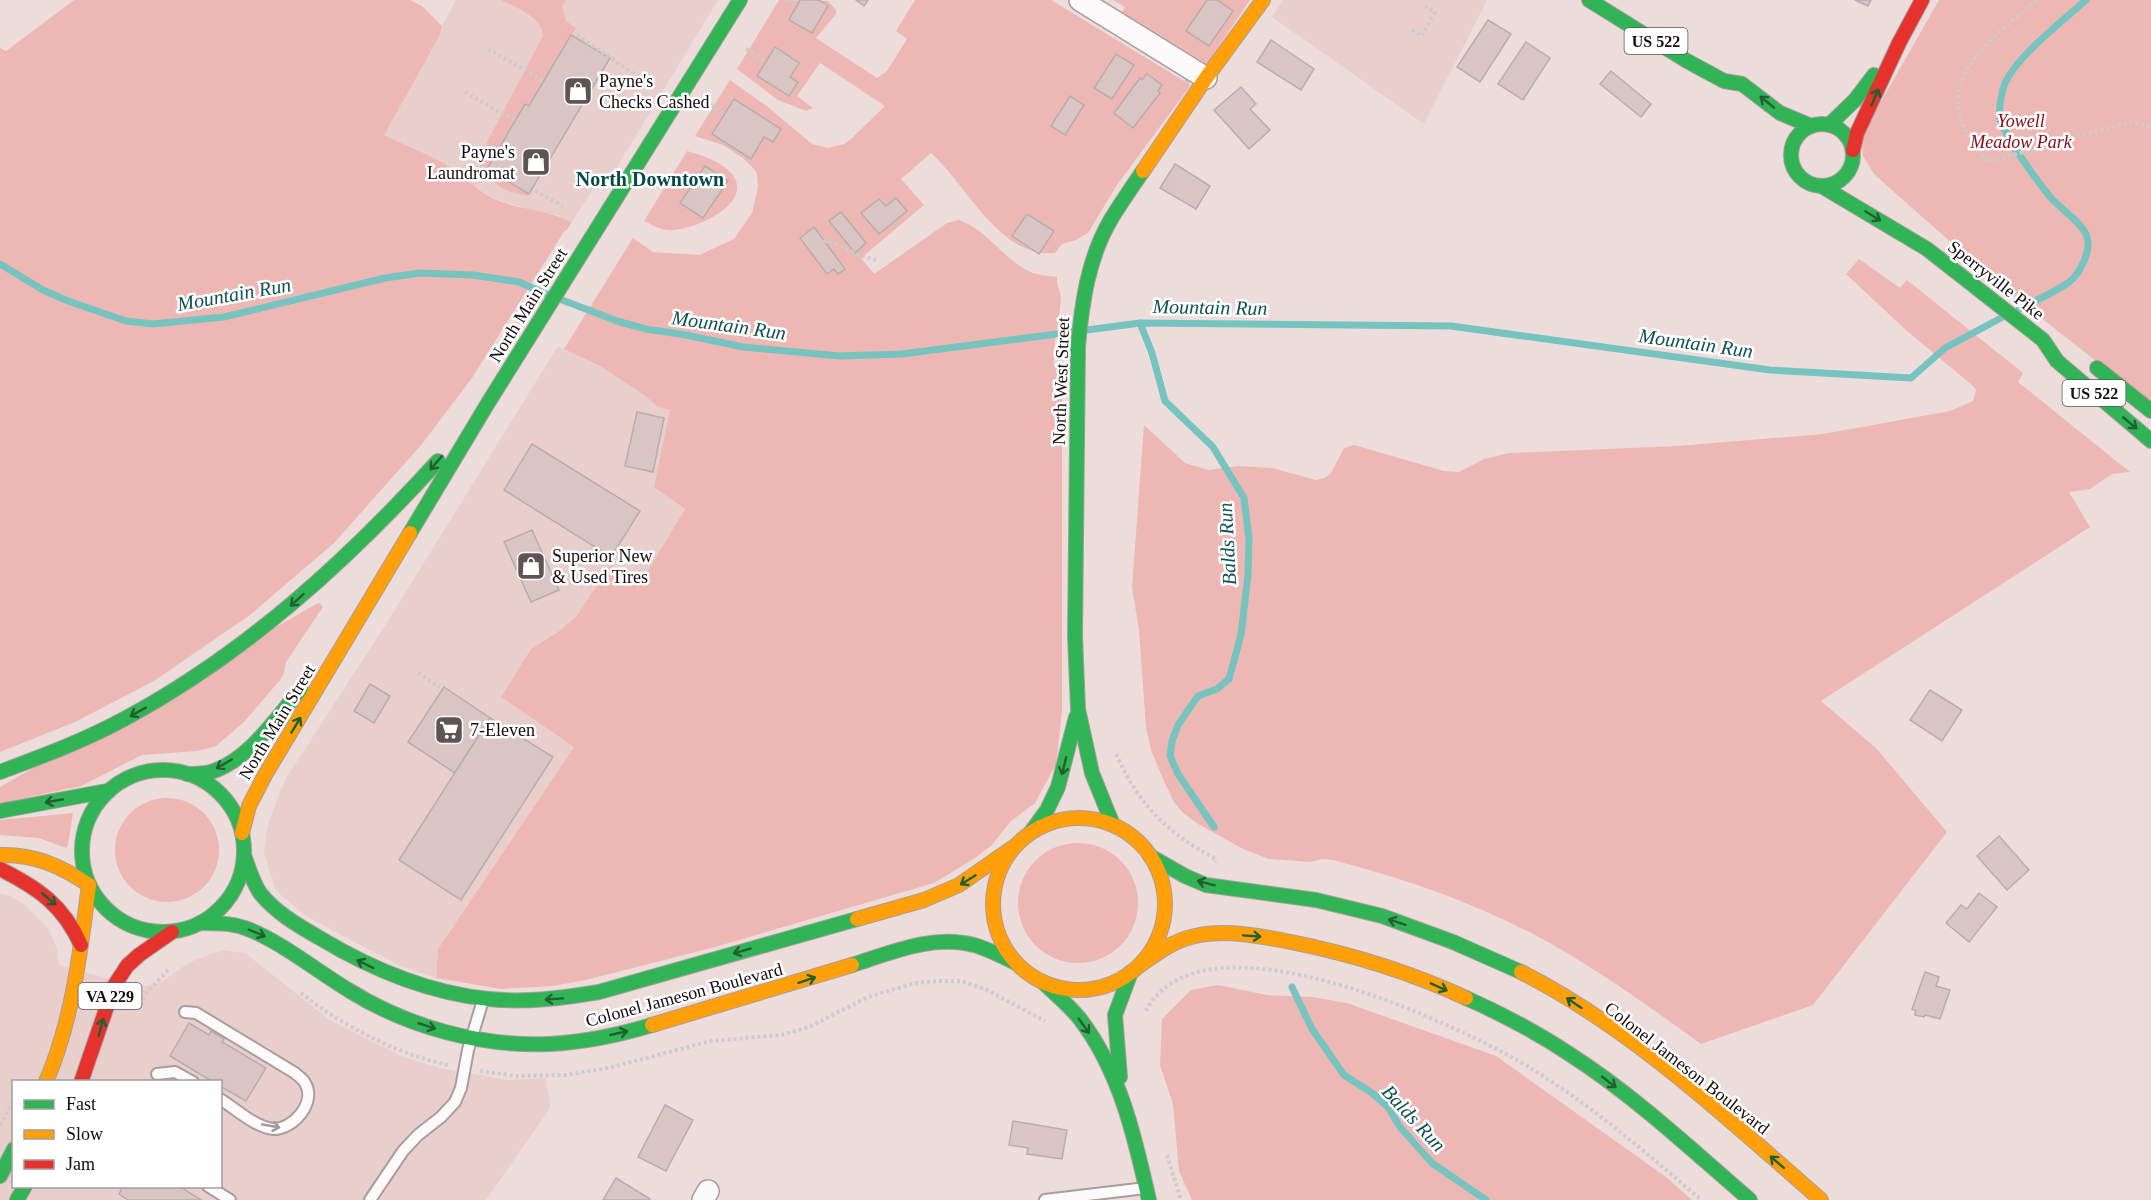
<svg xmlns="http://www.w3.org/2000/svg" width="2151" height="1200" viewBox="0 0 2151 1200" font-family="'Times New Roman',serif">
	<style>
		.built { fill: #e9cfcc; fill-rule: evenodd }
		.green { fill: #edb8b3 }
		.lines { fill: none; stroke-linecap: round; stroke-linejoin: round }
		.stream { stroke: #76c3c0; stroke-width: 7 }
		.building { fill: #d9c6c4; stroke: #b8adab; stroke-width: 1.5 }
		.lane-casing { stroke: #a89d9c; stroke-width: 14 }
		.street-casing { stroke: #a89d9c; stroke-width: 24 }
		.fast-casing { stroke: #a89d9c; stroke-width: 16 }
		.slow-casing { stroke: #a89d9c; stroke-width: 16 }
		.jam-casing { stroke: #a89d9c; stroke-width: 16 }
		.path { stroke: #cfcbcb; stroke-width: 4; stroke-dasharray: 3 3; stroke-linecap: butt }
		.lane { stroke: #fcfafa; stroke-width: 10 }
		.street { stroke: #fcfafa; stroke-width: 21 }
		.fast { stroke: #30b455; stroke-width: 14 }
		.slow { stroke: #ff9f0a; stroke-width: 14 }
		.jam { stroke: #e5322d; stroke-width: 14 }
		.oneway { stroke: #225f30 }
		.oneway2 { stroke: #9f9a9a }
		.labels { text-anchor: middle; stroke-width: 5; stroke-linejoin: round; paint-order: stroke }
		.shield { fill: #fff; stroke: #5a5454; stroke-width: 1.5 }
		.shield-label { font-size: 16px; font-weight: bold; fill: #130a0a }
		.poi-label { font-size: 18px; fill: #130a0a; stroke: #fff; text-anchor: start }
		.park-label { font-size: 18px; font-style: italic; fill: #8a0716; stroke: #fff }
		.street-label { font-size: 18px; fill: #130a0a; stroke: #fff }
		.neighbourhood-label { font-size: 20px; font-weight: bold; fill: #074947; stroke: #fff }
		.water-label { font-size: 20px; font-style: italic; fill: #0c5150; stroke: #fff }
	</style>
	<rect width="100%" height="100%" fill="#ecdddb"/>
	<!-- built -->
	<g class="built">
		<path d="M456,0H718L616,169L600,178L572,222L557,215L527,209L490,197L478,190L457,170L383,135L440,35L442,26Z"/>
		<path d="M1283,0H1487L1424,124L1272,17Z"/>
		<path d="M558,346L600,366L644,395L658,407L670,410L666,434L685,509L641,582L610,565L576,617L558,633L531,649L501,697L574,747L438,949L436,978L398,965L306,916L283,897L275,889L268,867L264,852L267,828L280,791L288,775L386,624Z"/>
		<path d="M0,893L8,895L24,904L48,928L57,948L59,965L102,977L132,988L160,983L190,962L222,950L245,953L330,1020L401,1056L440,1068L507,1080L546,1078L550,1105L549,1110L486,1200H0ZM14,1082H220V1186H14Z"/>
	</g>
	<!-- green -->
	<g class="green">
		<path d="M74,0H410L422,6L442,26L440,35L384,135C407,146 433,156 455,170C468,178 477,191 492,198C518,210 547,209 572,222L566,231L565,230L472,378L422,444L334,543L250,615L154,681L75,722L0,752V48L6,51Z"/>
		<path d="M501,0H566L562,6L566,21L576,28L529,106L525,104L487,168L529,194L528,196C503,192 489,183 477,161L543,36C541,15 517,9 501,0Z"/>
		<path d="M779,0L828,1L836,10V14L816,38L877,78L887,71L907,39L896,31L915,0H1051L1184,81L1187,78L1190,86L1117,185L1088,233L1076,240L1062,244L1055,253C1000,259 967,185 931,153L901,179L924,205L861,258L874,274L947,223L959,220C988,230 1004,261 1033,273C1040,275 1049,276 1057,277C1056,286 1061,291 1061,299C1059,322 1053,343 1054,366H1062V711L1056,764L1035,803L1011,821L992,845L975,858L934,883L715,947L586,980L553,986L501,989L436,978L438,949L574,747L501,697L531,649L558,632L576,617L610,565L641,582L685,509L654,487L670,410L658,407L644,395L600,366L564,349L633,238L653,252L699,255L734,239L752,213L758,187L757,174L755,170L743,158L723,145L695,136L730,80L768,107L812,144L828,148L844,144L851,139L885,106L820,63L797,96L813,108L806,111L778,100L737,69Z"/>
		<path d="M1113,0H1250L1207,64L1122,12L1125,7Z"/>
		<path d="M1939,0H2151V401C2053,332 1963,254 1874,174L1863,156L1861,137Z"/>
		<path d="M687,151C702,155 722,162 732,174C756,205 689,233 666,230C658,229 651,224 644,221Z"/>
		<path d="M1859,259L1900,288L1907,280L2023,373L2018,382L2130,472L2112,474L2090,489L2069,492L2090,527L1821,701L1876,748L1947,832L1813,1005L1701,1044C1647,1005 1592,965 1533,934C1470,901 1402,878 1333,860L1322,859L1311,862L1269,859L1243,849L1198,824L1182,812L1174,802L1163,779L1151,750L1146,728L1139,630L1132,587L1144,425L1185,463L1208,470L1239,466L1272,468L1316,480L1325,478L1331,473L1344,448L1354,445L1444,471L1459,472L1484,459L1509,453L1677,446L1823,434L1950,411L1973,401L1976,390L1972,385L1907,331L1846,274Z"/>
		<path d="M320,603L323,607L286,662L284,673L280,680L244,722L216,746L197,751L142,755L81,786L0,803V787L316,604Z"/>
		<circle cx="167" cy="850" r="52"/>
		<path d="M73,813L68,845L66,848L39,838L0,835V820Z"/>
		<circle cx="1078" cy="903" r="60"/>
		<path d="M1218,985L1267,995L1313,997L1347,1003L1496,1056L1666,1177L1692,1200H1192L1179,1171L1173,1104L1160,1065L1162,1019L1191,990Z"/>
	</g>
	<g class="lines">
		<!-- stream -->
		<g class="stream">
			<path d="M0,264L43,290L68,301L126,321L153,324L224,317L385,278L420,273L473,275L519,282L546,294"/>
			<path d="M562,300L620,322L646,329L686,335L743,347L839,356L902,354L1073,332"/>
			<path d="M2019,309C2035,301 2053,293 2068,283C2080,274 2093,249 2086,234C2079,220 2062,210 2051,198C2039,183 2002,134 2000,117C1999,109 2001,97 2003,89C2011,60 2063,21 2086,0"/>
			<path d="M1140,323L1152,353L1165,401L1213,447L1244,498L1249,538L1248,575L1241,635L1229,679L1217,689L1198,696L1178,725L1172,741L1170,756L1178,774L1214,827"/>
			<path d="M1087,330L1140,323L1451,326L1770,370L1911,378L1945,348L2001,318"/>
			<path d="M1292,987L1312,1029L1344,1075L1372,1093L1388,1107L1400,1127L1432,1163L1486,1200"/>
		</g>
	</g>
	<!-- building -->
	<g class="building">
		<path d="M800,0H819L828,6L812,33L789,20Z"/>
		<path d="M856,0H868L864,6Z"/>
		<path d="M1207,0H1217L1233,11L1209,46L1186,31Z"/>
		<path d="M1855,0H1871L1868,6Z"/>
		<path d="M1488,20L1511,34L1480,82L1457,67Z"/>
		<path d="M571,35L610,58L529,194L487,169L525,104L529,106Z"/>
		<path d="M1271,40L1314,69L1301,90L1257,62Z"/>
		<path d="M1526,42L1550,58L1523,100L1498,84Z"/>
		<path d="M775,47L799,63L790,77L798,82L789,96L757,76Z"/>
		<path d="M1116,54L1134,65L1112,99L1094,88Z"/>
		<path d="M1611,71L1651,104L1641,117L1600,84Z"/>
		<path d="M1147,74L1162,85L1158,91L1160,93L1133,128L1114,113L1140,78L1142,80Z"/>
		<path d="M1241,87L1256,104L1250,109L1270,130L1249,149L1214,110Z"/>
		<path d="M1070,96L1084,105L1065,135L1051,126Z"/>
		<path d="M734,99L781,129L773,142L764,137L751,159L712,134Z"/>
		<path d="M1175,164L1210,186L1196,209L1160,188Z"/>
		<path d="M705,166L728,181L703,218L680,203Z"/>
		<path d="M896,198L907,211L879,234L861,213L879,199L886,206Z"/>
		<path d="M841,212L866,243L855,253L829,221Z"/>
		<path d="M1027,214L1054,231L1039,254L1012,236Z"/>
		<path d="M814,227L845,269L838,274L834,269L827,274L800,238Z"/>
		<path d="M637,412L664,418L653,472L625,466Z"/>
		<path d="M532,444L640,511L611,557L504,490Z"/>
		<path d="M532,530L559,590L531,602L504,542Z"/>
		<path d="M370,684L390,696L374,723L354,711Z"/>
		<path d="M444,687L490,718L455,773L408,742Z"/>
		<path d="M1930,690L1962,710L1942,741L1910,720Z"/>
		<path d="M490,718L553,757L461,900L399,860Z"/>
		<path d="M1999,836L2029,870L2007,890L1977,856Z"/>
		<path d="M1979,893L1997,907L1969,942L1946,923L1961,905L1967,909Z"/>
		<path d="M1925,972L1939,977L1936,986L1950,990L1940,1019L1925,1015L1924,1017L1915,1015L1916,1011L1912,1009Z"/>
		<path d="M189,1023L209,1035L211,1031L224,1039L222,1042L266,1068L246,1101L220,1086V1082H213L170,1056Z"/>
		<path d="M665,1105L693,1120L666,1171L638,1157Z"/>
		<path d="M1013,1121L1067,1130L1062,1159L1027,1154L1028,1148L1009,1145Z"/>
		<path d="M616,1178L650,1199V1200H603Z"/>
		<path d="M123,1186H179L201,1200H128L119,1194Z"/>
	</g>
	<g class="lines">
		<!-- lane casing -->
		<g class="lane-casing">
			<g id="lane">
				<path d="M185,1012L196,1013L295,1073C298,1076 303,1079 305,1083C317,1102 293,1130 273,1129C255,1127 236,1109 220,1099"/>
				<path d="M157,1074L175,1072L193,1082"/>
				<path d="M208,1186L230,1200"/>
				<path d="M370,1200L403,1151L418,1135L441,1117L455,1102L461,1088L468,1050L483,1000"/>
				<path d="M1045,1200L1146,1188"/>
			</g>
		</g>
		<!-- street casing -->
		<g class="street-casing">
			<g id="street">
				<path d="M1080,0L1206,78"/>
				<path d="M703,1200L708,1191"/>
			</g>
		</g>
		<!-- fast casing -->
		<g class="fast-casing">
			<g id="fast">
				<path d="M1589,0L1687,61L1724,81L1742,84L1780,113L1811,126"/>
				<circle cx="1822" cy="155" r="31"/>
				<path d="M1829,125L1855,100L1874,75"/>
				<path d="M1823,187L1927,249L2043,340L2057,361L2151,441"/>
				<path d="M2097,368L2151,411"/>
				<path d="M410,533L488,403L740,0"/>
				<circle cx="163" cy="851" r="81"/>
				<path d="M0,772C43,756 86,740 126,718C246,653 346,562 438,461"/>
				<path d="M187,774C195,774 203,774 211,772C249,760 276,718 301,689"/>
				<path d="M0,811L107,791"/>
				<path d="M1113,825L1092,773L1078,709L1075,636L1078,346C1082,303 1088,259 1110,221C1120,204 1132,187 1143,171"/>
				<path d="M1031,832L1047,810L1058,787L1076,717"/>
				<path d="M244,855C249,868 252,881 260,893C275,912 297,925 318,937C371,969 427,993 489,999C526,1003 563,998 599,992L857,919"/>
				<path d="M1150,856L1185,876L1206,885L1316,900L1382,916L1453,942L1521,972"/>
				<path d="M200,923C215,923 231,923 245,928C279,940 318,972 350,991C408,1027 481,1047 550,1044C585,1042 619,1035 652,1025"/>
				<path d="M852,965C890,953 933,934 974,945C988,949 1002,956 1016,963"/>
				<path d="M1044,983C1056,995 1070,1006 1080,1019C1120,1071 1135,1138 1149,1200"/>
				<path d="M1466,998C1502,1014 1538,1033 1571,1055C1636,1097 1692,1150 1750,1200"/>
				<path d="M1120,1077L1115,1015L1131,972"/>
				<path d="M0,1176L14,1149"/>
				<path d="M17,1200L25,1186"/>
			</g>
		</g>
		<!-- slow casing -->
		<g class="slow-casing">
			<g id="slow">
				<path d="M1143,171L1206,78L1263,0"/>
				<circle cx="1079" cy="904" r="86"/>
				<path d="M242,833L249,806L265,775L410,533"/>
				<path d="M0,855C34,854 61,866 89,885"/>
				<path d="M857,919L924,900L959,885L1015,846"/>
				<path d="M1139,966C1156,954 1174,940 1195,936C1227,929 1260,936 1291,942C1351,954 1410,972 1466,998"/>
				<path d="M1521,972C1633,1029 1727,1118 1821,1200"/>
				<path d="M652,1025L852,965"/>
				<path d="M46,1082C73,1019 80,953 89,885"/>
			</g>
		</g>
		<!-- jam casing -->
		<g class="jam-casing">
			<g id="jam">
				<path d="M1853,150L1857,133L1899,43L1922,0"/>
				<path d="M0,869C38,888 63,905 81,945"/>
				<path d="M81,1082L114,986L127,966L139,955L172,932"/>
			</g>
		</g>
		<!-- path -->
		<g class="path">
			<path d="M788,0L797,6"/>
			<path d="M2037,0C2007,26 1952,64 1958,110C1961,127 1975,146 1985,160H1995L2130,122L2151,126"/>
			<path d="M1412,30L1422,36L1435,12L1425,6"/>
			<path d="M577,35L640,78"/>
			<path d="M488,49L544,81"/>
			<path d="M746,49L766,61"/>
			<path d="M465,92L515,121"/>
			<path d="M711,105L725,114"/>
			<path d="M535,191L563,206"/>
			<path d="M824,242L828,240L858,255L876,260"/>
			<path d="M418,673L440,687"/>
			<path d="M1116,754C1139,805 1167,833 1216,859L1215,862"/>
			<path d="M301,993C341,1025 398,1055 449,1065"/>
			<path d="M135,1000L141,1004L147,992L170,968"/>
			<path d="M1146,1011C1202,903 1460,1025 1532,1069C1593,1107 1647,1153 1701,1200"/>
			<path d="M480,1071L516,1076L565,1075L608,1068L711,1041L781,1035L809,1027L866,998L884,992L916,983L938,981H961L985,989L1045,1021"/>
			<path d="M0,1125L14,1099"/>
			<path d="M1167,1155L1181,1200"/>
		</g>
		<!-- lane -->
		<use href="#lane" class="lane"/>
		<!-- street -->
		<use href="#street" class="street"/>
		<!-- fast -->
		<use href="#fast" class="fast"/>
		<!-- slow -->
		<use href="#slow" class="slow"/>
		<!-- jam -->
		<use href="#jam" class="jam"/>
	</g>
	<!-- one-way arrows -->
	<defs><path id="oneway-shaft" d="M-6 0H5M1.5-3L5.5 0L1.5 3" fill="none" stroke-width="1.6" stroke-linecap="round" stroke-linejoin="round" transform="scale(1.5)"/></defs>
	<g class="oneway">
		<use href="#oneway-shaft" transform="translate(1875 97) rotate(-66)"/>
		<use href="#oneway-shaft" transform="translate(1767 102) rotate(-141)"/>
		<use href="#oneway-shaft" transform="translate(1873 216) rotate(32)"/>
		<use href="#oneway-shaft" transform="translate(2130 423) rotate(40)"/>
		<use href="#oneway-shaft" transform="translate(436 463) rotate(131)"/>
		<use href="#oneway-shaft" transform="translate(297 600) rotate(138)"/>
		<use href="#oneway-shaft" transform="translate(138 712) rotate(151)"/>
		<use href="#oneway-shaft" transform="translate(296 725) rotate(-59)"/>
		<use href="#oneway-shaft" transform="translate(224 764) rotate(150)"/>
		<use href="#oneway-shaft" transform="translate(1064 766) rotate(104)"/>
		<use href="#oneway-shaft" transform="translate(54 801) rotate(170)"/>
		<use href="#oneway-shaft" transform="translate(968 880) rotate(148)"/>
		<use href="#oneway-shaft" transform="translate(1206 883) rotate(-165)"/>
		<use href="#oneway-shaft" transform="translate(49 899) rotate(41)"/>
		<use href="#oneway-shaft" transform="translate(1397 922) rotate(-162)"/>
		<use href="#oneway-shaft" transform="translate(257 933) rotate(23)"/>
		<use href="#oneway-shaft" transform="translate(1252 936) rotate(4)"/>
		<use href="#oneway-shaft" transform="translate(742 951) rotate(164)"/>
		<use href="#oneway-shaft" transform="translate(365 964) rotate(-154)"/>
		<use href="#oneway-shaft" transform="translate(807 980) rotate(-18)"/>
		<use href="#oneway-shaft" transform="translate(1439 987) rotate(24)"/>
		<use href="#oneway-shaft" transform="translate(554 999) rotate(176)"/>
		<use href="#oneway-shaft" transform="translate(1574 1003) rotate(-146)"/>
		<use href="#oneway-shaft" transform="translate(427 1026) rotate(18)"/>
		<use href="#oneway-shaft" transform="translate(1084 1026) rotate(54)"/>
		<use href="#oneway-shaft" transform="translate(101 1027) rotate(-75)"/>
		<use href="#oneway-shaft" transform="translate(619 1033) rotate(-13)"/>
		<use href="#oneway-shaft" transform="translate(1609 1082) rotate(38)"/>
		<use href="#oneway-shaft" transform="translate(1777 1162) rotate(-139)"/>
	</g>
	<use class="oneway2" href="#oneway-shaft" transform="translate(271 1126) rotate(10)"/>
	<!-- icons -->
	<defs>
		<g id="shop-square" transform="scale(1.5)"><rect x="-9" y="-9" width="18" height="18" rx="4" fill="#5f5453" stroke="#fff"/><path d="M-5-2.5h2.3a2.7 3.5 0 0 1 5.4 0H5L5.5 6h-11ZM-1.5-2.5h3a1.5 2.3 0 0 0-3 0Z" fill="#fff"/></g>
		<g id="supermarket-square" transform="scale(1.5)"><rect x="-9" y="-9" width="18" height="18" rx="4" fill="#5f5453" stroke="#fff"/><path d="M-6-5.5h2.5l.6 2H6L4.5 2H-2.5L-4.4-4H-6ZM-1.5 3.2a1.3 1.3 0 1 0 .1 0ZM3 3.2a1.3 1.3 0 1 0 .1 0Z" fill="#fff"/></g>
	</defs>
	<g fill-rule="evenodd">
		<use href="#shop-square" x="578" y="91"/>
		<use href="#shop-square" x="536" y="162"/>
		<use href="#shop-square" x="531" y="566"/>
		<use href="#supermarket-square" x="449" y="730"/>
	</g>
	<g class="labels">
		<!-- shield labels -->
		<g class="shield">
			<rect x="1624.5" y="28" width="63" height="26" rx="4.5"/>
			<rect x="2062.5" y="380" width="63" height="26" rx="4.5"/>
			<rect x="78.5" y="983" width="63" height="26" rx="4.5"/>
		</g>
		<g class="shield-label">
			<text x="1656" y="47">US 522</text>
			<text x="2094" y="399">US 522</text>
			<text x="110" y="1002">VA 229</text>
		</g>
		<!-- poi labels -->
		<g class="poi-label">
			<text x="599" y="87">Payne's<tspan x="599" dy="21">Checks Cashed</tspan></text>
			<text x="515" y="158" text-anchor="end">Payne's<tspan x="515" dy="21">Laundromat</tspan></text>
			<text x="552" y="562">Superior New<tspan x="552" dy="21">&amp; Used Tires</tspan></text>
			<text x="470" y="736">7-Eleven</text>
		</g>
		<!-- park labels -->
		<g class="park-label">
			<text x="2021" y="127">Yowell<tspan x="2021" dy="21">Meadow Park</tspan></text>
		</g>
		<!-- street labels -->
		<g class="street-label">
			<text transform="translate(1996 280) rotate(38)" y="6">Sperryville Pike</text>
			<text transform="translate(528 305) rotate(-58)" y="6">North Main Street</text>
			<text transform="translate(1061 381) rotate(-88)" y="6">North West Street</text>
			<text transform="translate(277 722) rotate(-59)" y="6">North Main Street</text>
			<text transform="translate(684 995) rotate(-15)" y="6">Colonel Jameson Boulevard</text>
			<text transform="translate(1687 1068) rotate(38)" y="6">Colonel Jameson Boulevard</text>
		</g>
		<!-- neighbourhood labels -->
		<g class="neighbourhood-label">
			<text x="650" y="186">North Downtown</text>
		</g>
		<!-- water labels -->
		<g class="water-label">
			<text transform="translate(234 294) rotate(-10)" y="7">Mountain Run</text>
			<text transform="translate(1210 307) rotate(1)" y="7">Mountain Run</text>
			<text transform="translate(729 325) rotate(8)" y="7">Mountain Run</text>
			<text transform="translate(1696 343) rotate(8)" y="7">Mountain Run</text>
			<text transform="translate(1227 544) rotate(-93)" y="7">Balds Run</text>
			<text transform="translate(1414 1118) rotate(47)" y="7">Balds Run</text>
		</g>
	</g>
	<!-- legend -->
	<rect x="12" y="1080" width="210" height="108" fill="#ffffff" stroke="#a19d9d" stroke-width="1.5"/>
	<rect x="24" y="1100" width="30" height="9" fill="#30b455" stroke="#a19d9d" stroke-width="1.5"/>
	<text x="66" y="1110" font-size="18" fill="#130a0a">Fast</text>
	<rect x="24" y="1130" width="30" height="9" fill="#ff9f0a" stroke="#a19d9d" stroke-width="1.5"/>
	<text x="66" y="1140" font-size="18" fill="#130a0a">Slow</text>
	<rect x="24" y="1160" width="30" height="9" fill="#e5322d" stroke="#a19d9d" stroke-width="1.5"/>
	<text x="66" y="1170" font-size="18" fill="#130a0a">Jam</text>
</svg>
